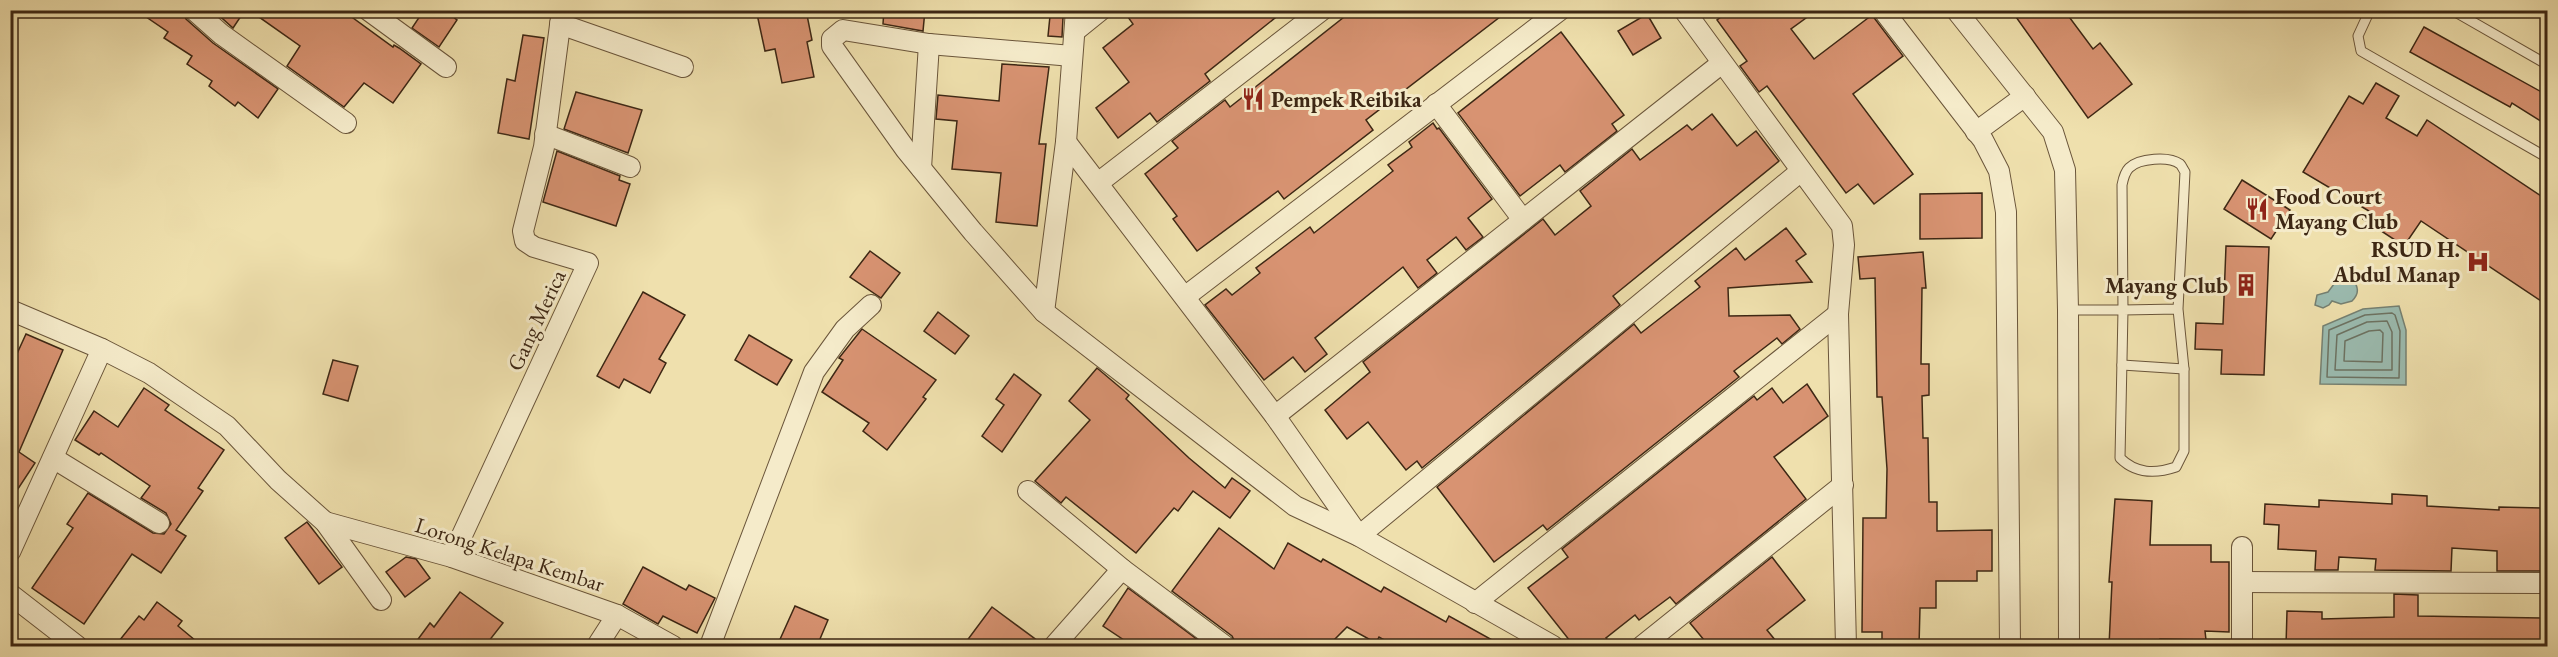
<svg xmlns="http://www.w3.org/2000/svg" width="2558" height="657" viewBox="0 0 2558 657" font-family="'EB Garamond',serif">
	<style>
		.water { fill: #9bbcb1; stroke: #758072; stroke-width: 1.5 }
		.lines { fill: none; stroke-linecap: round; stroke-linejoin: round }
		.shore { stroke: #6c7262; stroke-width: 1.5 }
		.building { fill: #d89372; stroke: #3d2714; stroke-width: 1.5 }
		.lane-casing { stroke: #6a553a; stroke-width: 11 }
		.street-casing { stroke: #6a553a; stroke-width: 22 }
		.lane { stroke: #f5ebca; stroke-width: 9 }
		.street { stroke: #f5ebca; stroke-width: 20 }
		.labels { text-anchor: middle; stroke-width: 6; stroke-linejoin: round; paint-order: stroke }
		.poi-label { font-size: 22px; font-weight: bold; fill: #3d2714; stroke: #f5ebca; text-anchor: start }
		.street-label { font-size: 22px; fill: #3d2714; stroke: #f5ebca }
	</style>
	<rect width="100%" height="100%" fill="#efe0ad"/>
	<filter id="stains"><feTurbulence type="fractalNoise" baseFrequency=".00333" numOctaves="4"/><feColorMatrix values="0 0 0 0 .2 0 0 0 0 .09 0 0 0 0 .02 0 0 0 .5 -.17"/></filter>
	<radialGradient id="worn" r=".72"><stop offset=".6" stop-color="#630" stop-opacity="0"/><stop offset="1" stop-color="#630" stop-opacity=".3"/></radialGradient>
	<!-- water -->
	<g class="water">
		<path d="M2344,277L2353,279C2358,287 2360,293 2352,301L2341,304L2332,301L2329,305L2323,308L2315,305L2317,295L2328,292L2337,280Z"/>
		<path d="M2399,306L2406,330V385L2320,384L2323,326L2363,309Z"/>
	</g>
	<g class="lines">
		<!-- shore -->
		<g class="shore">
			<path d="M2392,313L2395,315L2400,331L2399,378L2327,377L2329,330L2365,315Z"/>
			<path d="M2387,321L2392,332V370H2335L2337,335L2367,322Z"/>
			<path d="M2380,330L2383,333L2382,362L2344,361L2345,341L2369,331Z"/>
		</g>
	</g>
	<!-- building -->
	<g class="building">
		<path d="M136,10H182L186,19L213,43L278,89L258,118L238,102L235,106L209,86L212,81L187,64L192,56L164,38L168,32Z"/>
		<path d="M213,10H245L233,28Z"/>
		<path d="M249,10H342L393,47L394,45L399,48L421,64L393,103L364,83L344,107L287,66L300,46Z"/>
		<path d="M424,10H444L457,20L439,47L412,28Z"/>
		<path d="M772,10H806L812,40L807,42L814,77L782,83L775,49L765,51L757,14Z"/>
		<path d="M884,10H925L923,31L883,24Z"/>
		<path d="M1123,10H1285L1205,74L1210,81L1157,122L1150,113L1118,138L1096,108L1129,82L1103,48L1133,24Z"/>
		<path d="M1353,10H1509L1366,120L1373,130L1284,199L1278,191L1197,251L1173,219L1177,216L1145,174L1178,148L1172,141L1225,100L1230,107Z"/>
		<path d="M1730,10H1817L1791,29L1814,59L1872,15L1903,56L1853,94L1913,174L1874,204L1858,184L1846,193L1767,86L1759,92L1740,66L1747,61L1717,20Z"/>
		<path d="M2011,10H2064L2093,49L2100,43L2132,84L2088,118Z"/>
		<path d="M1647,14L1661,38L1633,55L1618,31Z"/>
		<path d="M1050,16L1063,17L1062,37L1048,36Z"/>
		<path d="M2424,27L2547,95V125L2512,103L2510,107L2410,52Z"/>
		<path d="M1561,32L1624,115L1612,124L1617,131L1565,172L1560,165L1520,196L1458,113Z"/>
		<path d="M523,35L544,38L529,139L498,133L507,79L515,81Z"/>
		<path d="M1002,64L1049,67L1039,144H1046L1037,226L996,222L1001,173L952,169L957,121L936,119L938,95L999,101Z"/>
		<path d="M2376,83L2399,96L2386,118L2417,136L2427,120L2547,200V305L2421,221L2404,246L2363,219L2369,211L2303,172L2349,96L2363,104Z"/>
		<path d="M576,92L642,110L628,153L564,129Z"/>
		<path d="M1712,114L1737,146L1756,131L1779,161L1613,296L1620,305L1422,468L1417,461L1406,470L1368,422L1347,439L1325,410L1370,372L1363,362L1543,219L1555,235L1591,206L1580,191L1632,149L1640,160L1687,125L1692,130Z"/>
		<path d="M1433,123L1437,129L1439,128L1492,199L1468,218L1483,237L1466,250L1456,237L1427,260L1437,273L1418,288L1403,267L1315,338L1327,354L1305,372L1293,357L1264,380L1205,305L1226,289L1232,295L1260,273L1256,268L1281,249L1310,227L1314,233L1393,171L1388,165L1412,147L1409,142Z"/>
		<path d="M557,151L620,176L619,180L630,184L616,226L543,202Z"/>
		<path d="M2242,180L2290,210L2271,239L2224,209Z"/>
		<path d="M1982,193V238L1920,239V194Z"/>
		<path d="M1786,228L1806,254L1796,261L1812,282L1728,288L1729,316L1790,315L1800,329L1782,344L1777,338L1734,371L1739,377L1547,530L1543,525L1494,562L1437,487L1634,324L1641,333L1700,287L1695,281L1736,248L1745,260Z"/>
		<path d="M2226,246L2269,247L2264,375L2221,374L2222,350L2195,349L2196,323L2223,324Z"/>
		<path d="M870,251L900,273L881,298L850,277Z"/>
		<path d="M1923,252L1926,288H1922L1921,364H1929V395L1922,396L1923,438H1928L1929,502H1937V531L1992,530V571H1977V581H1936V608H1920L1919,646H1882V632H1862L1863,518H1886L1887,469L1882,397H1877L1875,278L1860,279L1858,257Z"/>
		<path d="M643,292L685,315L659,359L666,363L650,393L624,379L619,388L597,376Z"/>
		<path d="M938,312L969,336L955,354L924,331Z"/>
		<path d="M862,329L936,380L923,397L926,399L887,450L863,431L869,423L822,392L843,360L839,358Z"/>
		<path d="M26,334L63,350L19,452L35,463L10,501V369Z"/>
		<path d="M749,335L792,360L777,385L735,360Z"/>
		<path d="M333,360L358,366L348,401L323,394Z"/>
		<path d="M1097,368L1129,395L1126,399L1189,458L1225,488L1232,478L1250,491L1230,518L1193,491L1178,511L1174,508L1136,553L1066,497L1061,503L1035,481L1090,420L1069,401Z"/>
		<path d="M1014,374L1041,395L1002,452L982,436L1004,405L996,399Z"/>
		<path d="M1807,384L1828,416L1774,457L1806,499L1676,604L1670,597L1639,620L1635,615L1606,638L1612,646H1574L1528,588L1568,557L1562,549L1754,396L1757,400L1772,388L1783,403Z"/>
		<path d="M144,388L169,405L165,410L224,450L198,488L203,491L176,530L186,536L161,573L132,554L84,624L32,588L73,528L67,524L88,493L153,533L164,534L171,524L166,513L141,498L150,486L101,453L99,455L75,440L94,411L118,427Z"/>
		<path d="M2392,494L2427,496V506L2499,510V507L2547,508V571H2497V551L2452,548L2451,571L2375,570L2376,559L2339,557L2338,570H2315L2316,551L2278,549L2279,525L2264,524L2265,504L2319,507V500L2392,504Z"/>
		<path d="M2115,499L2152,501L2150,545H2211V562H2229V632L2205,631L2206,640L2160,639L2159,646H2109L2112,582H2109Z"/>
		<path d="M307,522L342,567L319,584L285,538Z"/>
		<path d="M1219,528L1274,569L1288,543L1321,562L1323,559L1381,592L1384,587L1446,622L1449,616L1503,646H1395L1379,637L1376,643L1347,627L1328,646H1237L1232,636L1172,591Z"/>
		<path d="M406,557L416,559L430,578L405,597L386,572Z"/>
		<path d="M1772,557L1805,600L1767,630L1780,646H1709L1690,623Z"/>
		<path d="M643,567L686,590L689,585L715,598L697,633L663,616L658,624L623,604Z"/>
		<path d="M1128,588L1206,646H1133L1103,626Z"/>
		<path d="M460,592L503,623L485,646H413L430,623L434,627Z"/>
		<path d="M2394,594L2418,595V616L2547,618V646H2286L2287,611L2322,612V619L2394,617Z"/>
		<path d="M157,602L182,621L178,626L202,646H115L139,616L144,620Z"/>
		<path d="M795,606L828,620L817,646H777Z"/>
		<path d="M992,607L1042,644V646H963Z"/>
	</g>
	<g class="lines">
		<!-- lane casing -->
		<g class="lane-casing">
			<g id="lane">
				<path d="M2370,10L2358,36L2361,51L2548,158"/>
				<path d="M2452,10L2548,65"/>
				<path d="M2068,310H2123L2122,185C2123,180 2125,172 2129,168C2139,158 2169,156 2180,164C2182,166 2183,169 2185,172L2178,309L2184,369V451L2176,467C2155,474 2136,474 2120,458L2123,310L2178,309"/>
				<path d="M2122,365L2184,369"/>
			</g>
		</g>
		<!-- street casing -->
		<g class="street-casing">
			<g id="street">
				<path d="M194,10L221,34L346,123"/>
				<path d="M368,10L446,67"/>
				<path d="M1684,10L1842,226L1844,245L1838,314L1846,646"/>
				<path d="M1883,10L1983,140L1999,171L2006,212L2010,646"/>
				<path d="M1956,10L2053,132L2065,170L2068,310L2069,646"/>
				<path d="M560,24L683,67"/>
				<path d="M1075,31L1101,10"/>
				<path d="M1072,56L929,44L843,30L832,39V46L906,150L973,232L1044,312L1295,506L1359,536L1553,646"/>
				<path d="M1436,104L1523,220"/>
				<path d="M1976,132L2025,96"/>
				<path d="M545,134L630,167"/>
				<path d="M1066,142L1275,416L1359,536L1801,171"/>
				<path d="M921,168L929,44"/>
				<path d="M1098,183L1322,10"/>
				<path d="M1186,296L1560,10"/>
				<path d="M10,310L102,349L149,373L227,426L278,480L325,522L381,600"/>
				<path d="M1044,312L1066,142L1076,10"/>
				<path d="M1275,416L1722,63"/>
				<path d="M53,458L159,523"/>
				<path d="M1028,491L1122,569L1225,646"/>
				<path d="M325,522L452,557L617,615L673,646"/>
				<path d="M2242,547V646"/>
				<path d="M10,552L102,349"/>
				<path d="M452,557L588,263L534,247L525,241L523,231L544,147L562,10"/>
				<path d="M2242,582L2548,583"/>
				<path d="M10,594L77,646"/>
				<path d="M1475,603L1838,314"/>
				<path d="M597,646L617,615"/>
				<path d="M710,646L814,372L845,329L871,305"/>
				<path d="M1054,646L1122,569"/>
				<path d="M1642,646L1843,485"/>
			</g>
		</g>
		<!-- lane -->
		<use href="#lane" class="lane"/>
		<!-- street -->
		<use href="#street" class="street"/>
	</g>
	<!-- icons -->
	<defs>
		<g id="restaurant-bare" transform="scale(1.8)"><path d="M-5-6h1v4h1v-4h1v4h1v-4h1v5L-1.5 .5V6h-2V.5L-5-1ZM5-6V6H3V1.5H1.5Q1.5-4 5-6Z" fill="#8f2418" stroke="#f5ebca" stroke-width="2.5" paint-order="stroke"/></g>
		<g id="hospital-bare" transform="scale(1.8)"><path d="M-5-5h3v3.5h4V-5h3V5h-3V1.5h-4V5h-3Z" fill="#8f2418" stroke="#f5ebca" stroke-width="2.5" paint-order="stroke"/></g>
		<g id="building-bare" transform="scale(1.8)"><path d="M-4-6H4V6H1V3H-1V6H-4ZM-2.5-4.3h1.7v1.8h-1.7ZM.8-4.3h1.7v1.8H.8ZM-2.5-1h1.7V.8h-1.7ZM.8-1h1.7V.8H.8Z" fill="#8f2418" stroke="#f5ebca" stroke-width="2.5" paint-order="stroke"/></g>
	</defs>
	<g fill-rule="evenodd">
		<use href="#restaurant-bare" x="1253" y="99"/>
		<use href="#restaurant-bare" x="2257" y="209"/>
		<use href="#hospital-bare" x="2478" y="262"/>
		<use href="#building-bare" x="2246" y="285"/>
	</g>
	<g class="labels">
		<!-- poi labels -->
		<g class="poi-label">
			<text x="1271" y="107">Pempek Reibika</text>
			<text x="2275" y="204">Food Court<tspan x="2275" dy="25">Mayang Club</tspan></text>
			<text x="2460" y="257" text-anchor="end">RSUD H.<tspan x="2460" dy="25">Abdul Manap</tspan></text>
			<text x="2228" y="293" text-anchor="end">Mayang Club</text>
		</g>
		<!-- street labels -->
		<g class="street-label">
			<text transform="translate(536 320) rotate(-65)" y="8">Gang Merica</text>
			<text transform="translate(510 554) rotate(18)" y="8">Lorong Kelapa Kembar</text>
		</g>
	</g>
	<!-- margin -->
	<rect width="2558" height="657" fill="none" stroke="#efe0ad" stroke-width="36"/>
	<rect x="12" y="12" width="2534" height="633" fill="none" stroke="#3d2714" stroke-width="3"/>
	<rect x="18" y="18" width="2522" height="621" fill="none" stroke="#3d2714" stroke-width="1.5"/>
	<rect width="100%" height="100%" filter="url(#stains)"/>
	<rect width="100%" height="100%" fill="url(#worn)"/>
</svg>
